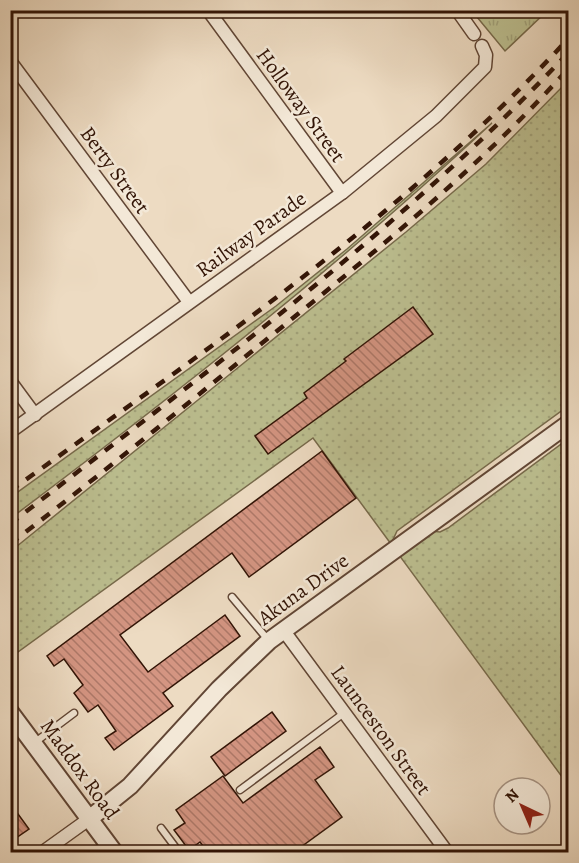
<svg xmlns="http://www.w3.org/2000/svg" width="579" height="863" viewBox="0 0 579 863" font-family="Alegreya,serif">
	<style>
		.grass { fill: url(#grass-dots); stroke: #776a4b; stroke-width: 1.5 }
		.park { fill: url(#park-tufts); stroke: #776a4b; stroke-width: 1.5 }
		.building { fill: url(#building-back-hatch); stroke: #321406; stroke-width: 1.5 }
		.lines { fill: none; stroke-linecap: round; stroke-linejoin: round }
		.service-casing { stroke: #614635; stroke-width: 9 }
		.minor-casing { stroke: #614635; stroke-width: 15 }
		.tertiary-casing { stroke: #614635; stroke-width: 20 }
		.service { stroke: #f3e8d7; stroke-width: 6 }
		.minor { stroke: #f3e8d7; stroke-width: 12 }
		.tertiary { stroke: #f3e8d7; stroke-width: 16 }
		.rail { stroke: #321406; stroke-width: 4.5; stroke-dasharray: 10 10; stroke-linecap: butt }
		.labels { text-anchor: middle; stroke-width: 5; stroke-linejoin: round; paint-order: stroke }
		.street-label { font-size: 21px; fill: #321406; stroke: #f3e8d7 }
	</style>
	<defs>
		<pattern id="grass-dots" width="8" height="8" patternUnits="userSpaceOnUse" patternTransform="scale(1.5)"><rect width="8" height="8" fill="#bcbf90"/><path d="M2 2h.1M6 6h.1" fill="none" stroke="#a2a37b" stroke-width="1.8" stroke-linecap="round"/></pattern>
		<pattern id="park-tufts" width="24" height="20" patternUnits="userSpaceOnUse" patternTransform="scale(1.5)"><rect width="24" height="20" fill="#bcbf90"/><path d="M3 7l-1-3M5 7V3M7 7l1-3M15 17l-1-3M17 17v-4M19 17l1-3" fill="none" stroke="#a2a37b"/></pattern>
		<pattern id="building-back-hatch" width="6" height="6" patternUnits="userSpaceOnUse" patternTransform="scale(1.5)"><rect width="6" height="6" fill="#d49582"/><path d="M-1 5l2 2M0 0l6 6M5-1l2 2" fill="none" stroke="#ad7868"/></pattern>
	</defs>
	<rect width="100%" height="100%" fill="#eddbc2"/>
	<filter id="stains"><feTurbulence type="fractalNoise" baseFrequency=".00333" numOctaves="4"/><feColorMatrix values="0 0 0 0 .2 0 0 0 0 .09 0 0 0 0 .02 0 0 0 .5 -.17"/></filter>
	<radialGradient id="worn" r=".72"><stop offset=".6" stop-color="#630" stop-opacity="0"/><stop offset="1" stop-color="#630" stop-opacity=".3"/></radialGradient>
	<!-- grass -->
	<g class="grass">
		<path d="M568,81V406L397,531L391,544L313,438L11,657V551L406,232L486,164Z"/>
		<path d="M492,123C340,265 176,394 11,518V497L276,306L347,249Z"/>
		<path d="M568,439V785L399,555L431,531L440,532L448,528Z"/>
	</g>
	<!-- park -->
	<path class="park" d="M472,11H547L505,51Z"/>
	<!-- building -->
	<g class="building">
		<path d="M413,307L433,334L268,454L255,436L307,398L304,393L346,361L344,359Z"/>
		<path d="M322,451L356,498L249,577L232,553L120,635L148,672L225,615L240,636L163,693L173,706L114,750L105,738L116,731L98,705L88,712L74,693L83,685L64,659L54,666L47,656Z"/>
		<path d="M272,712L286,731L225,776L211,757Z"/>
		<path d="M320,747L334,767L315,780L342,817L294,852H208L200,842L189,850L174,830L185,823L176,810L223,776L243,803Z"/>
		<path d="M10,803L29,829L10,842Z"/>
	</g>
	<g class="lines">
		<!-- service casing -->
		<g class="service-casing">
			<g id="service">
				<path d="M232,597L269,641"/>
				<path d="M34,743L74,713"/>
				<path d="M240,790L344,713"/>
				<path d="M161,828L179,852"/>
			</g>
		</g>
		<!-- minor casing -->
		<g class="minor-casing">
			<g id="minor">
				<path d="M208,10L342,193"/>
				<path d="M457,10L474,34"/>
				<path d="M10,61L189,302"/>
				<path d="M10,381L35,415"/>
				<path d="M10,432L342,193L436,116L485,67L486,55L482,46"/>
				<path d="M284,631L447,852"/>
				<path d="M43,852L89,819"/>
			</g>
		</g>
		<!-- tertiary casing -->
		<g class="tertiary-casing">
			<g id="tertiary">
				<path d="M10,712L114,852"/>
				<path d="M89,819L130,786L219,689L269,641L568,424"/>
			</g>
		</g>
		<!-- service -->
		<use href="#service" class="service"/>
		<!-- minor -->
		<use href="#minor" class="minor"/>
		<!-- tertiary -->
		<use href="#tertiary" class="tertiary"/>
		<!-- rail -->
		<g class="rail">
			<path d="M10,491C205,351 405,215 568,39"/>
			<path d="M10,524C202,375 401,230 568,53"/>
			<path d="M10,544C99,476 186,405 272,335C376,251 479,168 568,69"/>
		</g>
	</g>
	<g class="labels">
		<!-- street labels -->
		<g class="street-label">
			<text transform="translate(301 105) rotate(54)" y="7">Holloway Street</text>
			<text transform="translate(115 170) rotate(54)" y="7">Berty Street</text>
			<text transform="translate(251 234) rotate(-36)" y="7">Railway Parade</text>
			<text transform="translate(303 589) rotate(-36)" y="7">Akuna Drive</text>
			<text transform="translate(381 730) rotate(54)" y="7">Launceston Street</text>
			<text transform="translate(80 769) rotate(54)" y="7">Maddox Road</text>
		</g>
	</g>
	<!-- margin -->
	<rect width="579" height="863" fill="none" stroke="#eddbc2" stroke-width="36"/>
	<rect x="12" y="12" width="555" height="839" fill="none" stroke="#321406" stroke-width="3"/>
	<rect x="18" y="18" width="543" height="827" fill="none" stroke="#321406" stroke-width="1.5"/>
	<!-- north arrow -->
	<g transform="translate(522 806) rotate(316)"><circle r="28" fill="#f3e8d7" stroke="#a69383" stroke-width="1.5"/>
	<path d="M0-4.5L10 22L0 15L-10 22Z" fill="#8f2418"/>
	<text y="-9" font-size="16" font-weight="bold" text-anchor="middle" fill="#321406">N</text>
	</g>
	<rect width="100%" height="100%" filter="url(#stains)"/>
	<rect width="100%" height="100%" fill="url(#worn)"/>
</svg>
